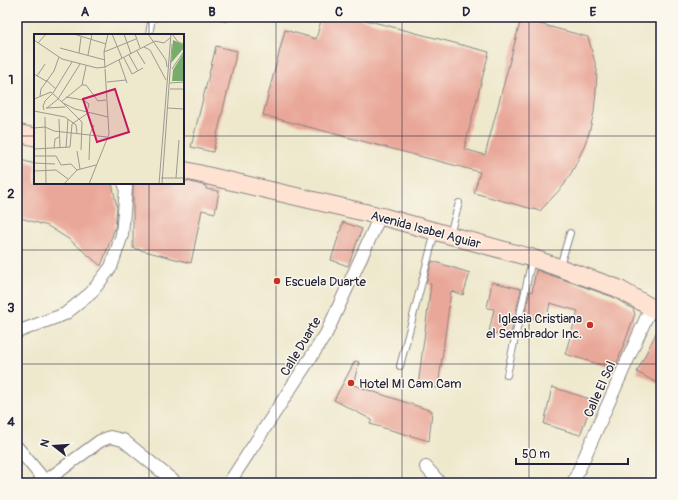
<svg xmlns="http://www.w3.org/2000/svg" width="678" height="500" viewBox="0 0 678 500" font-family="Pangolin,sans-serif">
	<style>
		.building { fill: #e9a799 }
		.lines { fill: none; stroke-linecap: round; stroke-linejoin: round }
		.lane-casing { stroke: #888584; stroke-width: 8 }
		.street-casing { stroke: #888584; stroke-width: 14 }
		.secondary-casing { stroke: #888584; stroke-width: 19 }
		.lane { stroke: #fff; stroke-width: 6 }
		.street { stroke: #fff; stroke-width: 12 }
		.secondary { stroke: #fee3d2; stroke-width: 17 }
		.grid { fill: none; stroke: #22223b; stroke-width: 1; stroke-opacity: 0.55 }
		.poi-dot { fill: #c8321e; stroke: #fbf7ec; stroke-width: 1.5 }
		.labels { text-anchor: middle; stroke-width: 3; stroke-linejoin: round; paint-order: stroke }
		.street-label { font-size: 13px; fill: #22223b; stroke: #fbf7ec }
		.poi-label { font-size: 13px; fill: #22223b; stroke: #fbf7ec; text-anchor: start }
		.inset-road { fill: none; stroke: #9c9992; stroke-width: 1 }
		.view { fill: #c2185b; fill-opacity: 0.15; stroke: #c2185b; stroke-width: 2 }
		.inset-edge { fill: none; stroke: #22223b; stroke-width: 2 }
		.neatline { fill: none; stroke: #22223b; stroke-width: 1.5 }
		.grid-label { font-size: 13px; text-anchor: middle; font-weight: bold; fill: #22223b }
	</style>
	<rect width="100%" height="100%" fill="#fbf7ec"/>
	<filter id="ink" filterUnits="userSpaceOnUse"><feTurbulence type="fractalNoise" baseFrequency=".025" numOctaves="2"/><feDisplacementMap in="SourceGraphic" scale="8" xChannelSelector="R" yChannelSelector="G"/><feConvolveMatrix kernelMatrix="1 2 1 2 8 2 1 2 1" color-interpolation-filters="sRGB"/></filter>
	<filter id="wash" filterUnits="userSpaceOnUse"><feTurbulence type="fractalNoise" baseFrequency=".012" numOctaves="4" result="noise"/><feDisplacementMap in="SourceGraphic" scale="16" xChannelSelector="R" yChannelSelector="G"/><feGaussianBlur stdDeviation="0.9" result="paint"/><feColorMatrix in="noise" values="0 0 0 0 0 0 0 0 0 0 0 0 0 0 0 0 0 1.4 0 .05"/><feComposite in="paint" operator="in"/></filter>
	<g filter="url(#wash)">
		<rect width="100%" height="100%" fill="#eee8cc"/>
		<g id="blocks">
			<!-- building -->
			<g class="building">
				<path d="M322,17H354L489,52L464,149L485,155L521,19L588,37L597,70L596,91L594,112L589,133L582,151L574,168L564,185L540,211L474,193L480,172L263,115L285,30L316,39Z"/>
				<path d="M216,46L237,51L213,152L191,147Z"/>
				<path d="M17,159L35,164V183H112L117,208L115,228L101,266L70,240L48,226L17,217Z"/>
				<path d="M183,180L206,186V189L219,191L215,213L202,210L191,263L133,248V183H183Z"/>
				<path d="M343,222L362,229L348,266L331,260Z"/>
				<path d="M432,261L470,273L463,295L451,291L438,388L418,386L431,284L426,283Z"/>
				<path d="M536,270L613,297L633,309L635,314L615,369L565,354L578,311L550,303L546,321L524,316L530,291L532,292Z"/>
				<path d="M492,282L521,289L510,337L489,332L494,309L487,308Z"/>
				<path d="M661,323V385L637,372Z"/>
				<path d="M355,361L359,362L353,385L432,411L429,441L370,424L372,420L334,400Z"/>
				<path d="M552,387L593,400L580,435L544,424Z"/>
			</g>
		</g>
	</g>
	<g filter="url(#ink)">
		<use href="#blocks" fill-opacity="0" stroke="#888584" stroke-width="1"/>
		<g class="lines">
			<!-- lane casing -->
			<g class="lane-casing">
				<g id="lane">
					<path d="M223,17L226,18"/>
					<path d="M149,35L152,17"/>
					<path d="M450,234L459,203"/>
					<path d="M560,266L570,233"/>
					<path d="M400,366L435,232"/>
					<path d="M507,375L532,259"/>
				</g>
			</g>
			<!-- street casing -->
			<g class="street-casing">
				<g id="street">
					<path d="M17,332L65,314L91,293L111,267L122,235L126,188L124,183"/>
					<path d="M17,447L45,481"/>
					<path d="M426,467L440,483"/>
					<path d="M43,483L100,441L110,437L123,440L176,483"/>
					<path d="M229,483L326,334L380,216"/>
					<path d="M573,483L651,307"/>
				</g>
			</g>
			<!-- secondary casing -->
			<g class="secondary-casing">
				<g id="secondary">
					<path d="M17,133L35,137"/>
					<path d="M183,170L380,216L532,258L617,288L661,313"/>
				</g>
			</g>
			<!-- lane -->
			<use href="#lane" class="lane"/>
			<!-- street -->
			<use href="#street" class="street"/>
			<!-- secondary -->
			<use href="#secondary" class="secondary"/>
		</g>
	</g>
	<!-- grid -->
	<path class="grid" d="M149,17V35M276,17V483M402,17V483M529,17V483M17,136H35M183,136H661M149,183V483M17,250H661M17,364H661"/>
	<!-- markers -->
	<g class="poi-dot">
		<circle cx="277" cy="281" r="4"/>
		<circle cx="590" cy="325" r="4"/>
		<circle cx="351" cy="383" r="4"/>
	</g>
	<g class="labels">
		<!-- street labels -->
		<g class="street-label">
			<text transform="translate(426 229) rotate(15)" y="5">Avenida Isabel Aguiar</text>
			<text transform="translate(300 346) rotate(-59)" y="5">Calle Duarte</text>
			<text transform="translate(599 389) rotate(-66)" y="5">Calle El Sol</text>
		</g>
		<!-- poi labels -->
		<g class="poi-label">
			<text x="285" y="286">Escuela Duarte</text>
			<text x="582" y="323" text-anchor="end">Iglesia Cristiana<tspan x="582" dy="15">el Sembrador Inc.</tspan></text>
			<text x="359" y="388">Hotel MI Cam Cam</text>
		</g>
	</g>
	<!-- overview -->
	<g transform="translate(34 34)">
		<rect width="150" height="150" fill="#eee8cc"/>
		<path d="M139,6L150,11V14L137,29ZM150,18V47H138L139,36Z" fill="#77ad6b"/>
		<path class="inset-road" d="M40,0L72,10M78,0L88,24M90,0L97,20M101,0L106,14M114,0L132,26L133,33M139,1L144,8L150,10M0,6L28,25L63,34L71,33L121,7M121,7L130,9L136,4M4,9L12,0M110,13L116,16L132,46M26,14L71,26M103,17L111,30M70,18L102,5M45,19L47,3M54,21L58,0M95,21L104,37M90,24L98,40L109,34M85,26L93,49M71,34L70,18L74,0M138,35L150,17M0,40L12,47M3,42L11,30M12,46L22,55M73,48L92,46M136,49L150,48M48,51H52L64,67L72,66M48,51L52,32M136,55H150M6,62L7,55L20,37L25,23M32,63L49,66L55,70L53,78M0,65L17,58L29,69L41,75L74,83M27,68L48,51M29,69L48,88L47,116M12,74L31,73M13,74L24,65L46,30M134,74L150,75M10,76L9,72L11,67L19,59L38,28M0,77L31,83L42,91L43,99M11,83L12,150M25,85L26,114M0,94L11,93L20,97L73,103M20,114L21,105L25,103M32,114L34,85M0,115L36,113L38,90L54,79M43,117L46,135M0,122H22L27,131L37,130L43,136M55,126L56,100L60,91M0,129L21,130M0,137L22,136L34,145M127,144H150M142,144L145,106M30,150L43,136L62,131M55,150L75,100L71,35M125,150L137,0M128,150L138,10"/>
		<path class="view" d="M81,55L95,98L63,108L49,65Z"/>
		<rect width="150" height="150" class="inset-edge"/>
	</g>
	<!-- margin -->
	<rect width="678" height="500" fill="none" stroke="#fbf7ec" stroke-width="44"/>
	<!-- north arrow -->
	<g transform="translate(54 446) rotate(287)" stroke="#fbf7ec" stroke-width="3" paint-order="stroke">
	<path d="M0-3L7 15L0 10L-7 15Z" fill="#22223b"/>
	<text y="-6" font-size="11" font-weight="bold" text-anchor="middle" fill="#22223b">N</text>
	</g>
	<!-- scale -->
	<path d="M516 458v6h112v-6" fill="none" stroke="#22223b" stroke-width="2"/>
	<text x="522" y="458" font-size="12" fill="#22223b" stroke="#fbf7ec" stroke-width="3" paint-order="stroke">50 m</text>
	<rect x="22" y="22" width="634" height="456" class="neatline"/>
	<g class="grid-label">
		<text x="85" y="16">A</text>
		<text x="212" y="16">B</text>
		<text x="339" y="16">C</text>
		<text x="466" y="16">D</text>
		<text x="593" y="16">E</text>
		<text x="11" y="84">1</text>
		<text x="11" y="198">2</text>
		<text x="11" y="312">3</text>
		<text x="11" y="426">4</text>
	</g>
</svg>
